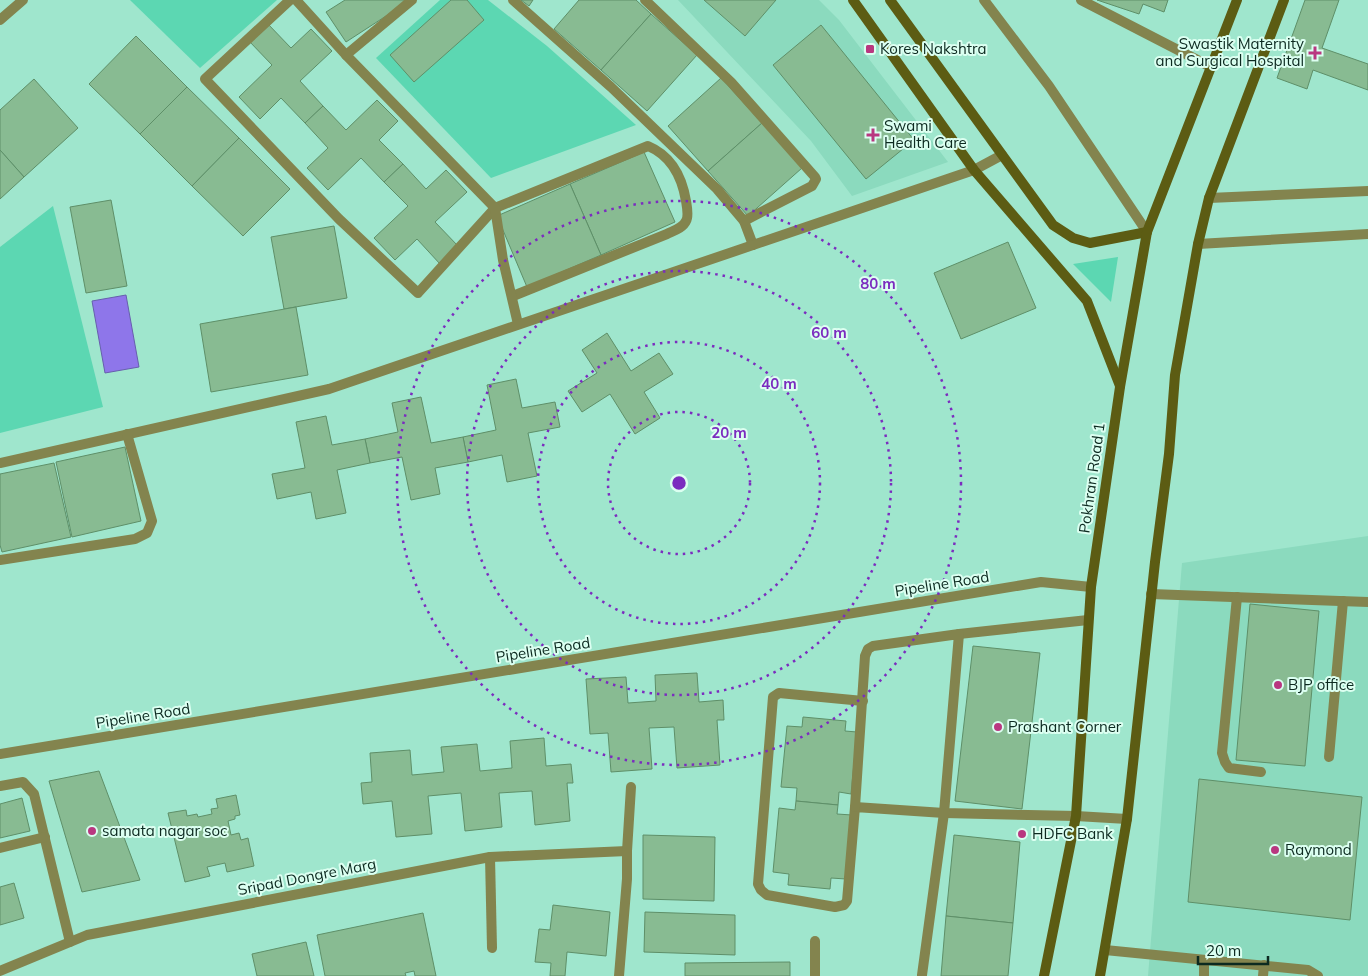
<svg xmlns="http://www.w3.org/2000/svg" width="1368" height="976" viewBox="0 0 1368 976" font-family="Mulish,sans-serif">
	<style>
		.built { fill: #8bdabe }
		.green { fill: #5cd7b2 }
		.water { fill: #8e76ea; stroke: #675fad }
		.building { fill: #88bb92; stroke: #5e8f68 }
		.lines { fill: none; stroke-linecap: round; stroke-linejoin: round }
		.lane { stroke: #83844e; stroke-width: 10 }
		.street { stroke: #83844e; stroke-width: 10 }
		.secondary { stroke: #5c5c13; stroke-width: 10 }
		.ring { fill: none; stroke: #7b2cbf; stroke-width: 2.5; stroke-dasharray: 2.5 5 }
		.poi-dot { fill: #b93780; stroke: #dcfff1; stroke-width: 2 }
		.labels { text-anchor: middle; stroke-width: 4; stroke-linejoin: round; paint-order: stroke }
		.poi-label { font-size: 15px; fill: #0c2a20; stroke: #dcfff1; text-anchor: start }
		.street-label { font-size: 15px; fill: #0c2a20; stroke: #dcfff1 }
		.centre { fill: #7b2cbf; stroke: #dcfff1; stroke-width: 2.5 }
		.ring-label { font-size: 15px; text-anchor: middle; font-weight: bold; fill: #7b2cbf; stroke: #dcfff1; stroke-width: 4; stroke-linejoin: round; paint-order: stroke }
	</style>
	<rect width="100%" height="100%" fill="#9fe6cd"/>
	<!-- built -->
	<g class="built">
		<path d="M678,0H819L839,20L948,162L852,196L811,141Z"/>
		<path d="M1368,536V976H1148L1182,563Z"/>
	</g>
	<!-- green -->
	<g class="green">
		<path d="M130,0H277L200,68Z"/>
		<path d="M440,0H488L547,46L636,125L491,178L376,58Z"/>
		<path d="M53,206L103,407L0,433V247Z"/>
		<path d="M1118,257L1111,302L1073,264Z"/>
	</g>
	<!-- water -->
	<path class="water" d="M126,295L139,367L105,373L92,301Z"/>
	<!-- building -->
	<g class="building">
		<path d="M345,0H404L406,3L346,42L326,12Z"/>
		<path d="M451,0H467L484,20L414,82L390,55Z"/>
		<path d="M521,0H533L529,6Z"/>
		<path d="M579,0H636L651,14L601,70L554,29Z"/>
		<path d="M704,0H776L745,36Z"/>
		<path d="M1097,0H1168L1164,12L1143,4L1139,14Z"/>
		<path d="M1305,0H1339L1322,48L1368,64V90L1313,70L1307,89L1277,78Z"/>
		<path d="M651,14L697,55L647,111L601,70Z"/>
		<path d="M267,23L291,48L311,29L332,51L300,81L323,106L305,123L281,98L260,119L239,97L272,65L249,41Z"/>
		<path d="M821,25L914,140L866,179L773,65Z"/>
		<path d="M136,36L187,87L140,134L89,84Z"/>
		<path d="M721,78L762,123L708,171L668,126Z"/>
		<path d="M34,79L78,128L24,177L0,150V110Z"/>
		<path d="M187,87L239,138L192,186L140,134Z"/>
		<path d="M377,100L398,121L379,140L403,164L384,182L361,158L328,190L307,168L328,148L305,123L323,106L346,130Z"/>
		<path d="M762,123L802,168L748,216L708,171Z"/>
		<path d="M239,138L290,189L243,236L192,186Z"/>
		<path d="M0,150L24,177L0,199Z"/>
		<path d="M644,152L675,222L601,255L570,184Z"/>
		<path d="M403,164L426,189L446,170L467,192L435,222L458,246L440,264L417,239L395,260L374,238L408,206L384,182Z"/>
		<path d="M570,184L601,255L527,287L497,216Z"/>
		<path d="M111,200L127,286L86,293L70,207Z"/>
		<path d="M334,226L347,298L284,309L271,237Z"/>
		<path d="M1008,242L1036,308L961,339L934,273Z"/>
		<path d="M296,307L308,375L211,392L200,324Z"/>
		<path d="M607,333L631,371L659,353L673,374L644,392L660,418L635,434L610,394L582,412L568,391L597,373L582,350Z"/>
		<path d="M516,379L522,408L555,402L560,427L528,433L537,476L507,482L502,455L468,462L463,437L496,430L487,385Z"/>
		<path d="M421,397L431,443L463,437L468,462L435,468L440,494L411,500L402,457L370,463L365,439L398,432L392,403Z"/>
		<path d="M326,416L332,445L365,439L370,463L337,470L346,513L316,519L311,492L277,499L272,474L305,468L296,422Z"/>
		<path d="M125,447L141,521L72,537L56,462Z"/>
		<path d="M54,463L71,537L2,552L0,545V474Z"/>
		<path d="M1250,604L1319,611L1305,766L1236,760Z"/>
		<path d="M973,646L1040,653L1022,809L955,801Z"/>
		<path d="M697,673L699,702L723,700L724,720H717L720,765L677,768L674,727L649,728L652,769L611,772L608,733L590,734L586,679L626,677L628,703L656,701L655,675Z"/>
		<path d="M803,717L846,721L845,731L857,732L851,794L839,792L838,805L796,801L797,788L781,787L787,726L802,727Z"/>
		<path d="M544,738L546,766L571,764L573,783H567L570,821L535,825L532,791L499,793L502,827L465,831L461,793L428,796L432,834L396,837L392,801L363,804L361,783L372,782L370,753L410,750L412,775L444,772L441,747L477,744L480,771L512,768L510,741Z"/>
		<path d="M99,771L140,880L82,892L49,781Z"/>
		<path d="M1199,779L1362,797L1350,920L1188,902Z"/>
		<path d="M236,795L240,815L235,816V819L228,821L231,835L239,833L241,840L248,838L254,866L227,872L225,863L207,867L210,876L185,882L168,813L186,810L187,816L197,814L198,817L212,814L211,809L218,808L216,799Z"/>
		<path d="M22,798L30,831L0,838V804Z"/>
		<path d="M796,801L838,805L837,814L852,815L846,879L831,878L830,889L788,885L789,874L773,872L779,808L795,810Z"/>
		<path d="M643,835L715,837L714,901L643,899Z"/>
		<path d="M954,835L1020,842L1013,923L946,916Z"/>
		<path d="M14,883L24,918L0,925V887Z"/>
		<path d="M553,905L610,912L606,956L567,952L565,976H550L551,963L535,962L539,929L550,930Z"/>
		<path d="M645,912L735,915V955L644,952Z"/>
		<path d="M423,913L436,976H415L414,971L405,973L406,976H325L317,935Z"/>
		<path d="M946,916L1013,923L1008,976H941Z"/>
		<path d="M306,942L314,976H257L252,954Z"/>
		<path d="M790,962V976H685V963Z"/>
	</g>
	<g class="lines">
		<!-- lane -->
		<g class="lane">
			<path d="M1081,0L1211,67"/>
			<path d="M1151,594L1368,602"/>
			<path d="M1237,597L1222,753L1225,762L1229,768L1261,772"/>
			<path d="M1329,757L1343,601"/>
			<path d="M1105,950L1308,970L1318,976"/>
			<path d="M815,976V941"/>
			<path d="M1204,976V960"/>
			<path d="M1263,976L1264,965"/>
		</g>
		<!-- street -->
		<g class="street">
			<path d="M290,0L205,79L339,219L418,293L495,208L648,146C672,156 682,177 686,201C687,207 689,216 686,221C683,228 673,231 667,234L513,296"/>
			<path d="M296,0L346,55L495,208L503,260L518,324"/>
			<path d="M513,0L611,87L717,189L744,221L753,245"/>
			<path d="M645,0L731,82L815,177L816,179L812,186L744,221"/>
			<path d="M984,0L1049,86L1147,232"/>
			<path d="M0,20L23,0"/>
			<path d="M346,55L412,0"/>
			<path d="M1209,198L1368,191"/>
			<path d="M1198,244L1368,234"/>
			<path d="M0,463L329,389L974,170L1002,155"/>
			<path d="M0,560L135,539L147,533L152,521L127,434"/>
			<path d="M959,634L1088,620"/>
			<path d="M863,701L779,693L773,697L758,884L761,890L767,895L835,907L844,905L847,901L855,807L944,813L1076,816L1127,819"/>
			<path d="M0,754L1041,582L1091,587"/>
			<path d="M0,786L23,782L34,794L70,942"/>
			<path d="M855,807L865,656L868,649L873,646L959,634L944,813L922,975"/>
			<path d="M0,848L45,837"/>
			<path d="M490,857L492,948"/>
			<path d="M0,971L87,935L490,857L627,851"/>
			<path d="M619,976L627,879V851L631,787"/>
		</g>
		<!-- secondary -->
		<g class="secondary">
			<path d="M853,0L974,170L1087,301L1120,386"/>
			<path d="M890,0L1053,225L1073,238L1090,243L1147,232"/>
			<path d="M1044,976L1076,816L1091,587L1120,387L1147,232L1237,0"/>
			<path d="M1100,976L1127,819L1155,562L1169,454L1175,375L1198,244L1209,198L1284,0"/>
		</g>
	</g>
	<!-- distance rings -->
	<g class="ring">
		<circle cx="679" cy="483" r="71"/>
		<circle cx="679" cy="483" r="141"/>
		<circle cx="679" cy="483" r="212"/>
		<circle cx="679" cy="483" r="282"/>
	</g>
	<!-- markers -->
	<g class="poi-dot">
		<rect x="865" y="44" width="10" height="10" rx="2.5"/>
		<path d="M1312.5 45.5h5v5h5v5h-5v5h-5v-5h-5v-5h5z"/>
		<path d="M870.5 127.5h5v5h5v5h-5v5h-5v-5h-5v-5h5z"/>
		<circle cx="1278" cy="685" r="5"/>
		<circle cx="998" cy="727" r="5"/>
		<circle cx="92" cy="831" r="5"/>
		<circle cx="1022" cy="834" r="5"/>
		<circle cx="1275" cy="850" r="5"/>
	</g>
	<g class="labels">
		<!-- poi labels -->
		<g class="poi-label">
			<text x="1304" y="49" text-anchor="end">Swastik Maternity<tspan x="1304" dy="17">and Surgical Hospital</tspan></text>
			<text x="880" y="54">Kores Nakshtra</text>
			<text x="884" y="131">Swami<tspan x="884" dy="17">Health Care</tspan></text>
			<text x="1288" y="690">BJP office</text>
			<text x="1008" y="732">Prashant Corner</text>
			<text x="102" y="836">samata nagar soc</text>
			<text x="1032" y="839">HDFC Bank</text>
			<text x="1285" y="855">Raymond</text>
		</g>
		<!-- street labels -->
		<g class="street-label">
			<text transform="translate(1092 478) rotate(-82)" y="5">Pokhran Road 1</text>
			<text transform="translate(942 584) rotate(-9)" y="5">Pipeline Road</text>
			<text transform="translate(543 650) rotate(-9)" y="5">Pipeline Road</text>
			<text transform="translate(143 716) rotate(-9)" y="5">Pipeline Road</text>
			<text transform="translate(307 877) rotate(-11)" y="5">Sripad Dongre Marg</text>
		</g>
	</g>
	<circle cx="679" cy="483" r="8" class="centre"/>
	<g class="ring-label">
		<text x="878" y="289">80 m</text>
		<text x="829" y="338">60 m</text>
		<text x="779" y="389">40 m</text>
		<text x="729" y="438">20 m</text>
	</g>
	<!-- scale -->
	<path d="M1198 956v8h70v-8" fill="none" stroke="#0c2a20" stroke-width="2.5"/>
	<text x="1206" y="956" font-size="15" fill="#0c2a20" stroke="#dcfff1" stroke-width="4" paint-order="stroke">20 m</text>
</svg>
